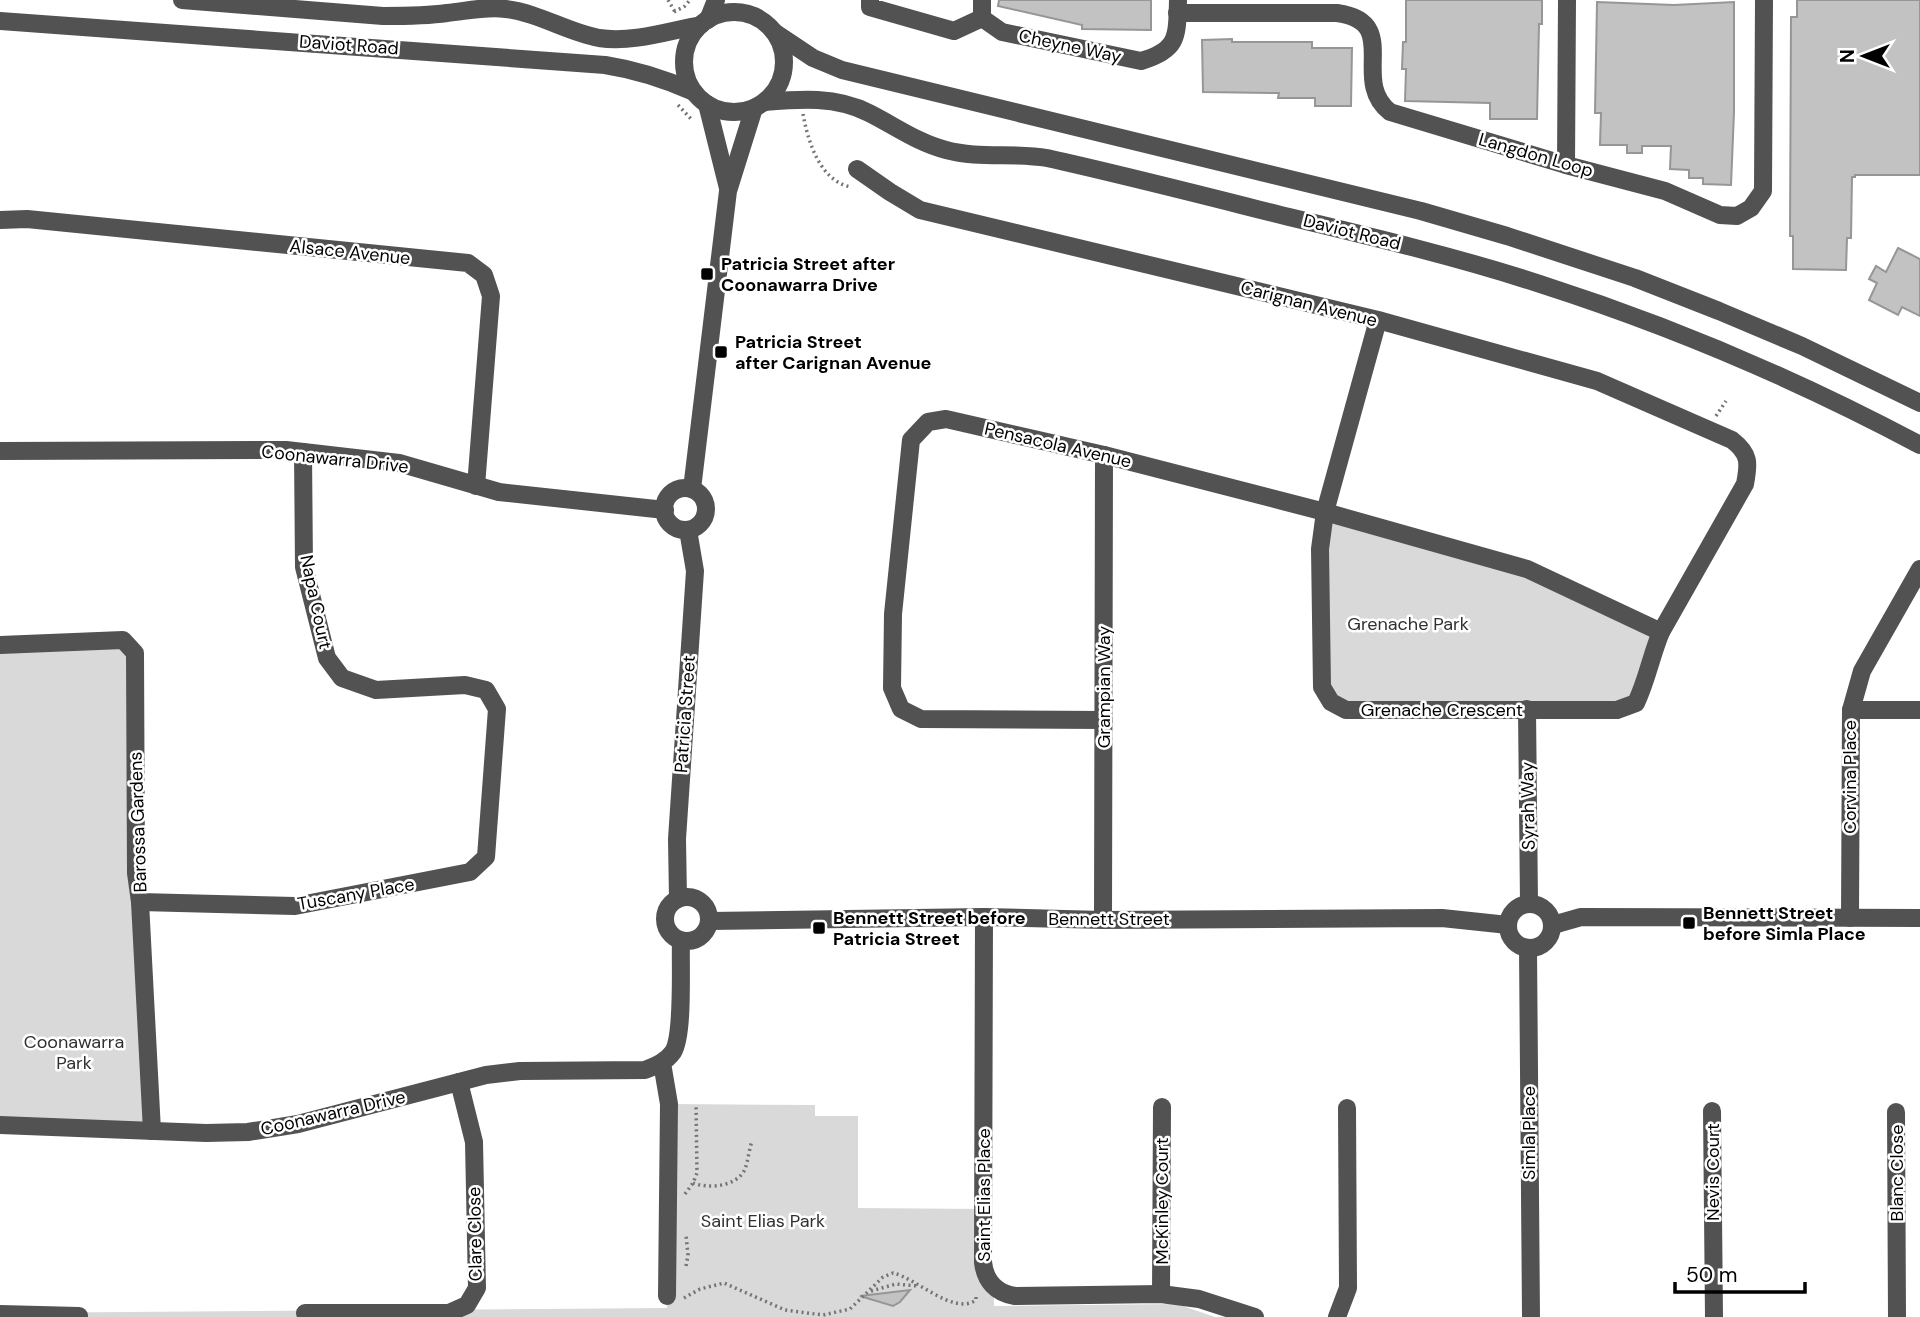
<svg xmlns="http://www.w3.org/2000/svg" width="1920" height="1317" viewBox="0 0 1920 1317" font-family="'DM Sans',sans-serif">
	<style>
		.green { fill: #d9d9d9 }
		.building { fill: #c2c2c2; stroke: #969696; stroke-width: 2 }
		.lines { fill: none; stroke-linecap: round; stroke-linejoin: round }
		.path { stroke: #747474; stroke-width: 3.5; stroke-dasharray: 2 3.5; stroke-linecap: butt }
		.minor { stroke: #525252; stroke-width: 18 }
		.poi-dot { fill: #000; stroke: #fff; stroke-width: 2.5 }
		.labels { text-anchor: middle; stroke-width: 5; stroke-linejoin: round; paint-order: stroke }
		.street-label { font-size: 18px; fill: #000; stroke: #fff }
		.poi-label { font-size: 18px; font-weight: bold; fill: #000; stroke: #fff; text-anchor: start }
		.park-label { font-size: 18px; fill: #303030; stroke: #fff }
	</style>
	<rect width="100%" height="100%" fill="#fff"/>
	<!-- green -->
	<g class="green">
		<path d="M1325,512L1527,569L1661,632L1636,703L1331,702Z"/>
		<path d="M123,640L133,657L152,1131L0,1125V645Z"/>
		<path d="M669,1104L815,1105V1116H858V1208L983,1209L994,1287V1306L1177,1304L1215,1317H0V1313L667,1308Z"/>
	</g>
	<!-- building -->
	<g class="building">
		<path d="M999,0H1151V30L1082,29V25L998,6Z"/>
		<path d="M1406,0H1542V24H1539L1537,119H1490V103L1405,101L1406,69H1402L1403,42H1406Z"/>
		<path d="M1797,0H1920V175H1855V177H1852L1851,238H1847L1846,270L1793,269V236H1790L1791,17H1797Z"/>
		<path d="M1597,2L1674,5L1734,2V112L1731,185L1703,184V178H1689V170L1670,169L1671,146H1642V153H1627V145H1600L1601,113H1595Z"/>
		<path d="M1232,39V42H1312V48H1352L1351,106H1315V98H1278L1279,93L1203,92L1202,40Z"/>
		<path d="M1898,248L1920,259V316L1902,307L1898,315L1869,300L1877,283L1869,279L1876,266L1886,272Z"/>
		<path d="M910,1290L900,1302L893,1306L860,1296Z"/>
	</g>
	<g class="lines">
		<!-- path -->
		<g class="path">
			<path d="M668,0L675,12"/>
			<path d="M674,12L685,6L690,0"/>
			<path d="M678,105L692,120"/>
			<path d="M803,114C808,142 820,181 851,187"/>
			<path d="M1716,416L1726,401"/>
			<path d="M693,1183C708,1189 737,1187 745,1169C748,1161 749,1150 752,1141"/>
			<path d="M685,1194L693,1183L697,1173L696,1104"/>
			<path d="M686,1266L688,1255L686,1235"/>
			<path d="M871,1291L896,1284L918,1286"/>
			<path d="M684,1298L700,1289L724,1283L785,1310L823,1315L850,1309L883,1277L893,1273C916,1278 954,1316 976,1300V1294"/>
		</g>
		<!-- minor -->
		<g class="minor">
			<path d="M182,0L383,16C404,16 426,16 447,13C467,11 487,6 506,9C539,13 567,32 599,38C633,43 668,31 701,25"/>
			<path d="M870,0V7L954,31L982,18"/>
			<path d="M982,0V18L1002,32L1141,61C1179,50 1177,36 1178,0"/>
			<circle cx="734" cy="62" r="50"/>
			<path d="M1177,13H1337C1403,22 1349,80 1390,112L1566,165L1665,191L1720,215L1737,216L1751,208L1763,191L1764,0"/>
			<path d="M708,20L716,0"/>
			<path d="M0,21L605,65C637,70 665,79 694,92"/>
			<path d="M774,32L813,58L842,70L1421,211L1507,236L1635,278L1719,311L1802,346L1920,403"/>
			<path d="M764,102C800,99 836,96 869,113C895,126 918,143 946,150C979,159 1014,152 1047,158C1128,176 1209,197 1289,217C1373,237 1457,257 1540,284C1671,326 1798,380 1920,445"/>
			<path d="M707,104L728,188"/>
			<path d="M1566,165L1567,0"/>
			<path d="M857,169L890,192L920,210L1378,320L1597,381L1732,440C1750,454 1749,463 1745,484L1661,632C1651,656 1647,680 1636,703L1617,710H1346L1331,702L1322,687L1320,549L1325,512L1378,320"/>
			<path d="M0,220L27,219L468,263L484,275L491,296L476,486"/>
			<path d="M0,451L286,450L399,463L499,492L665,510"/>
			<circle cx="685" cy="509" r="21"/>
			<path d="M692,489L728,191L754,108"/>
			<path d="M0,645L123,640L135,653L136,873L140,902L152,1131"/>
			<path d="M1527,709L1529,903"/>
			<path d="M1851,710H1920"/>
			<path d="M1104,720L921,719L901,709L892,688L893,614L911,440L928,422L946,419L1104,455L1325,512L1527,569L1661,632"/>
			<circle cx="687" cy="919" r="22"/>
			<path d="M678,899L677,839L695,571L688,530"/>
			<path d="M140,902L295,906L470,872L486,857L497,709L486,690L465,685L376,690L342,678L327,658L304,567L303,452"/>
			<circle cx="1530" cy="926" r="22"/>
			<path d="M984,917L983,1262C985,1281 996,1293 1015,1296L1161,1294L1199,1299L1255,1317"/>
			<path d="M1850,918L1851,710L1862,671L1920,569"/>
			<path d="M1103,920L1104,455"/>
			<path d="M710,921L984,917L1103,920L1442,918L1508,925"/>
			<path d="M1553,925L1581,917L1920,918"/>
			<path d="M1528,948L1531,1317"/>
			<path d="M662,1063L669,1104L667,1296"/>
			<path d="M1712,1111L1714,1317"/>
			<path d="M1896,1112L1897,1317"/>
			<path d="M0,1125L206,1133L248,1132L298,1124L486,1075L520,1071L645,1070C655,1066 666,1062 673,1052C684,1035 680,964 681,941"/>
			<path d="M1161,1294L1162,1107"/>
			<path d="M305,1313H449L467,1305L477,1288L474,1142L459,1082"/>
			<path d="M0,1314L79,1316"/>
			<path d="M1337,1317L1348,1288L1347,1108"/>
		</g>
	</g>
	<!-- markers -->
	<g class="poi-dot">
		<rect x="700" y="267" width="14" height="14" rx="3.5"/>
		<rect x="714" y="345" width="14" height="14" rx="3.5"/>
		<rect x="1682" y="916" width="14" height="14" rx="3.5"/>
		<rect x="812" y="921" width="14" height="14" rx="3.5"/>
	</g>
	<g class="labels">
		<!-- street labels -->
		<g class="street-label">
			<text transform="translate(349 45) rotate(4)" y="6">Daviot Road</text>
			<text transform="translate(1070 46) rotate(12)" y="6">Cheyne Way</text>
			<text transform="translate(1536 155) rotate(16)" y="6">Langdon Loop</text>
			<text transform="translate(1352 232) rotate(14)" y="6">Daviot Road</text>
			<text transform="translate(350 252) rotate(6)" y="6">Alsace Avenue</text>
			<text transform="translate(1309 304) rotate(14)" y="6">Carignan Avenue</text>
			<text transform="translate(1058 445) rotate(13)" y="6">Pensacola Avenue</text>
			<text transform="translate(335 459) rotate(6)" y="6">Coonawarra Drive</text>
			<text transform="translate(316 602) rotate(78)" y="6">Napa Court</text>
			<text transform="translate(1104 687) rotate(-90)" y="6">Grampian Way</text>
			<text x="1442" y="716">Grenache Crescent</text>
			<text transform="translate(685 714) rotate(-86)" y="6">Patricia Street</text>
			<text transform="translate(1850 777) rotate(-90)" y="6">Corvina Place</text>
			<text transform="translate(1528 806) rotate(-91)" y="6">Syrah Way</text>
			<text transform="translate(138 822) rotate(-92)" y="6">Barossa Gardens</text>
			<text transform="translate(356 894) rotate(-10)" y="6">Tuscany Place</text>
			<text x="1109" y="925">Bennett Street</text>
			<text transform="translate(333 1113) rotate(-13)" y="6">Coonawarra Drive</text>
			<text transform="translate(1529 1133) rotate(-90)" y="6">Simla Place</text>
			<text transform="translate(1713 1172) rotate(-90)" y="6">Nevis Court</text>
			<text transform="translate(1897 1173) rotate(-90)" y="6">Blanc Close</text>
			<text transform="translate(984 1195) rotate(-90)" y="6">Saint Elias Place</text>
			<text transform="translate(1162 1201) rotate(-90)" y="6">McKinley Court</text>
			<text transform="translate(475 1234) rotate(-91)" y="6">Clare Close</text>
		</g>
		<!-- poi labels -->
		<g class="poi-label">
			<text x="721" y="270">Patricia Street after<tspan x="721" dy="21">Coonawarra Drive</tspan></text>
			<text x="735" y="348">Patricia Street<tspan x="735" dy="21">after Carignan Avenue</tspan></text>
			<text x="1703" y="919">Bennett Street<tspan x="1703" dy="21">before Simla Place</tspan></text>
			<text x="833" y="924">Bennett Street before<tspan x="833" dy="21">Patricia Street</tspan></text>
		</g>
		<!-- park labels -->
		<g class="park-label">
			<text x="1408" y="630">Grenache Park</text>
			<text x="74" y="1048">Coonawarra<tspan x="74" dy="21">Park</tspan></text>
			<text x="763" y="1227">Saint Elias Park</text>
		</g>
	</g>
	<!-- north arrow -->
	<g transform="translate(1864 56) rotate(270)" stroke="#ffffff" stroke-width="5" paint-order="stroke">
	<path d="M0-5L12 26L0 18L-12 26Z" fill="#000000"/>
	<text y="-10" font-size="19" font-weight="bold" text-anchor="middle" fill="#000000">N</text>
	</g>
	<!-- scale -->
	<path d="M1675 1282v10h130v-10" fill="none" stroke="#000000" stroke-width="3.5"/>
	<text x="1686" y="1282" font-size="21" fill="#000000" stroke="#ffffff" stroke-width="5" paint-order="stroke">50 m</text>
</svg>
